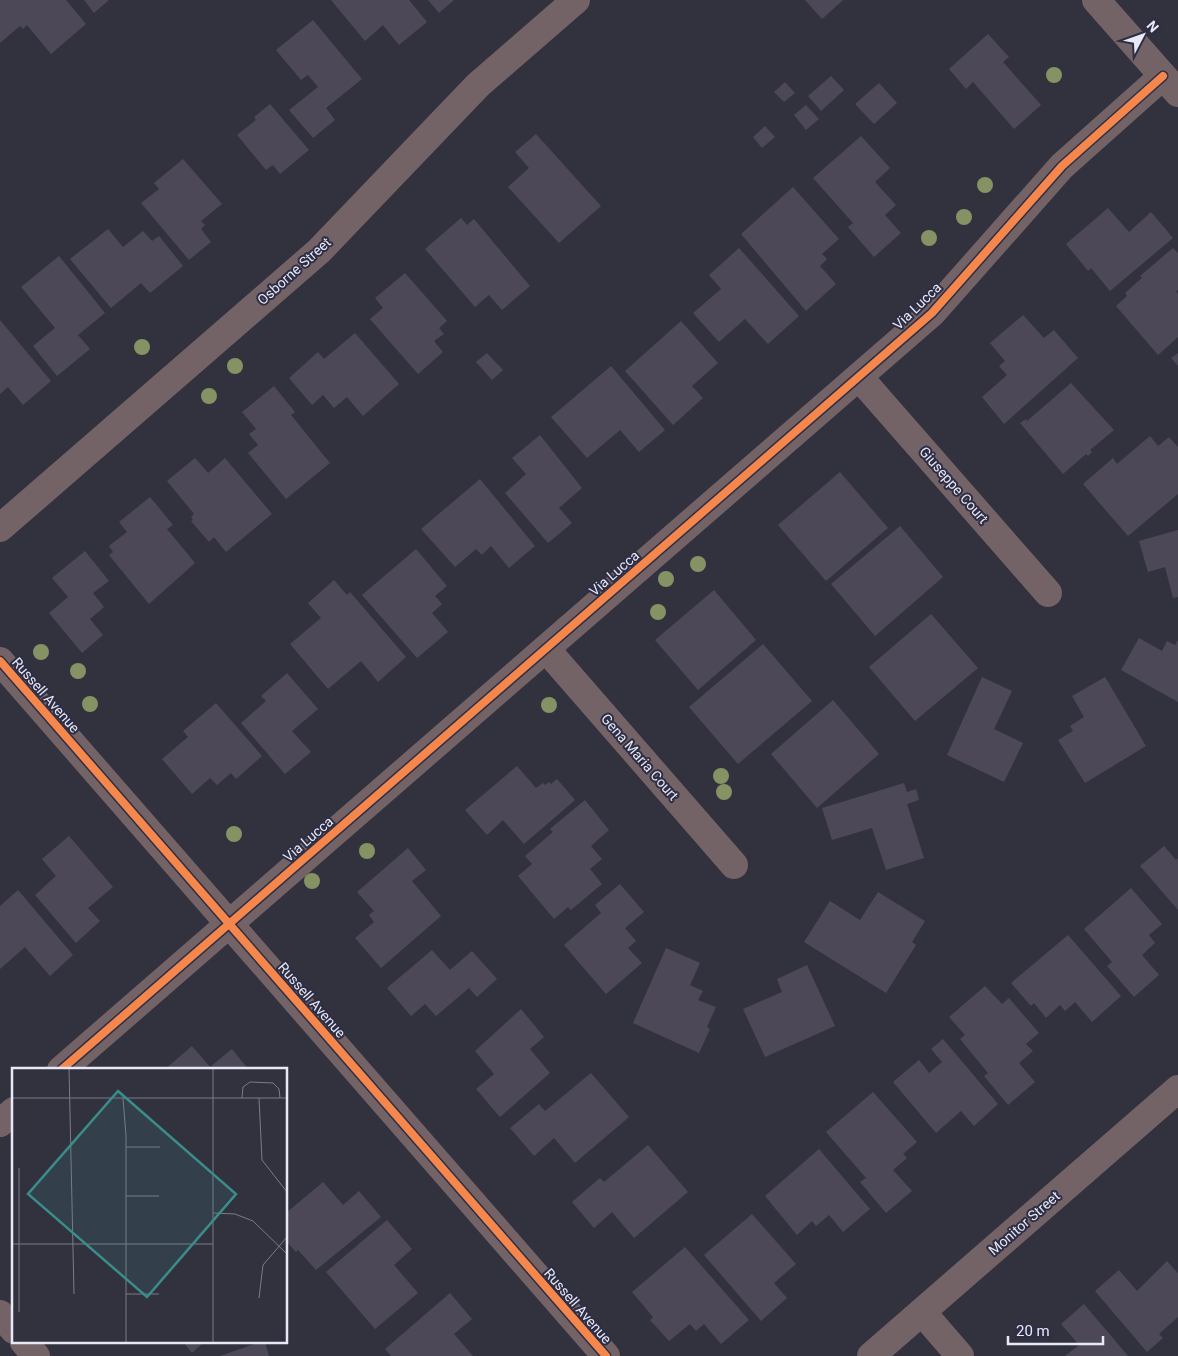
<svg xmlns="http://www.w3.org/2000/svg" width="1178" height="1356" viewBox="0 0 1178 1356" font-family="Roboto,sans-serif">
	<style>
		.building { fill: #4c4858 }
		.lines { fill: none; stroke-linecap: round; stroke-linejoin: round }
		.minor { stroke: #736366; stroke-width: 28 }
		.tertiary { stroke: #736366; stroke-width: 28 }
		.cycleway-casing { stroke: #2d2d44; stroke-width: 11 }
		.cycleway { stroke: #f5874c; stroke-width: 8 }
		.tree { fill: #859264 }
		.labels { text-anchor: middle; stroke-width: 4; stroke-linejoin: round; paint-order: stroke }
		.street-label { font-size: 14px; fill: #e8e9f8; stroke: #2d2d44 }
		.inset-road { fill: none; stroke: #7b7b89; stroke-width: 1 }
		.view { fill: #3a8d8a; fill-opacity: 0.15; stroke: #3a8d8a; stroke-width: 2.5 }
		.inset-edge { fill: none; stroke: #e8e9f8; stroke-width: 2.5 }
	</style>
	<rect width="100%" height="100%" fill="#32323f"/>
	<!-- building -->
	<g class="building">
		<path d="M0,0H66L86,24L51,54L27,25L23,29L20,26L0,43Z"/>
		<path d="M84,0H109L94,13Z"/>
		<path d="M331,0H409L427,22L399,45L383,25L365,41Z"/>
		<path d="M428,0H454L439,13Z"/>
		<path d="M805,0H843L822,19Z"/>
		<path d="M313,20L362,79L326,108L335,120L313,138L289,110L318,87L308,75L301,80L276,50Z"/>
		<path d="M988,34L1009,57L1003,62L1041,105L1014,129L973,82L966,89L949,69Z"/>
		<path d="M831,76L844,90L821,111L808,96Z"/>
		<path d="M785,82L795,93L784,102L774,92Z"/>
		<path d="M879,83L897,103L874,124L855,104Z"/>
		<path d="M270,104L309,150L280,174L273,165L266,170L237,135L256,120L254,117Z"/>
		<path d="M806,105L819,119L806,130L794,115Z"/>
		<path d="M765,126L775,137L762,148L753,137Z"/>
		<path d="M536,134L601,206L559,243L508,187L529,168L515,152Z"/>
		<path d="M861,136L890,168L875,182L896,205L885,215L901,233L874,257L848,227L853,223L813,178Z"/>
		<path d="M183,159L222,204L201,221L205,225L201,229L211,242L189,260L141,203L159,189L154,183Z"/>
		<path d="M793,187L839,239L822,254L827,259L820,266L836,284L806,311L741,234Z"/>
		<path d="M1108,208L1129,232L1151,212L1173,238L1110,291L1091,268L1088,271L1066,244Z"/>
		<path d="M461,218L467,225L474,219L530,286L502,310L489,295L475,307L425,249Z"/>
		<path d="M108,229L123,247L143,231L152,241L159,236L183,266L150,293L141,283L111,308L70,259Z"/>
		<path d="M739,248L799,316L768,344L745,319L719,342L693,313L721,289L709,275Z"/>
		<path d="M1173,248L1178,253V290L1176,291L1178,294V337L1158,355L1116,306L1127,296L1125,293L1142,278L1140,276Z"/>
		<path d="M59,256L105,313L78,335L90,349L57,376L33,346L55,328L21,287Z"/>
		<path d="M405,273L447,321L439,328L444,334L434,341L443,352L418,374L370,319L383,308L375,298Z"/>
		<path d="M1023,315L1044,338L1054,330L1078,358L1004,424L982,397L1007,375L999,366L1005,361L990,343Z"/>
		<path d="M0,320L51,381L23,405L8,387L0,394Z"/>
		<path d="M681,321L718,363L692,386L703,398L673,425L625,371Z"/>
		<path d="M355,333L399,384L363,416L347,397L334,408L323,395L312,405L289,378L318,352L324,359Z"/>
		<path d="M487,353L503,370L492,380L476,362Z"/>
		<path d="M1178,353V366L1171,358Z"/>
		<path d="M611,366L665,430L639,452L620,430L587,458L551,417Z"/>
		<path d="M1071,383L1114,430L1090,450L1092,452L1088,456L1086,454L1063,474L1020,423L1026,419L1027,421Z"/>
		<path d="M274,386L295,412L291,415L330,463L286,499L248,453L258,445L249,434L256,429L242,412Z"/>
		<path d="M540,435L582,488L559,508L572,523L548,543L505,493L526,474L512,458Z"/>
		<path d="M1150,436L1158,446L1169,437L1178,447V494L1128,536L1083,484L1113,458L1117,464Z"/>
		<path d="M195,458L208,473L225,458L272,514L226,552L214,537L209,542L191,521L193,520L191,517L194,514L167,481Z"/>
		<path d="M840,472L888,528L826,581L778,525Z"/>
		<path d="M480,479L535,546L509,568L491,546L482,555L476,549L455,567L421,529Z"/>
		<path d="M150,497L173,525L167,529L195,563L149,604L109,555L113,552L109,546L127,532L119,522Z"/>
		<path d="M900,526L943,577L875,636L831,584Z"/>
		<path d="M1178,530V597L1173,598L1165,567L1148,572L1139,541Z"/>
		<path d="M416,549L447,586L435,596L442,604L432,613L448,632L417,658L362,595Z"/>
		<path d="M85,551L109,581L93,593L104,607L90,619L103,635L82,653L49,613L68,597L52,578Z"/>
		<path d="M334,580L347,595L350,592L406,657L378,682L361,661L328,689L290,644L321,618L308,603Z"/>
		<path d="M714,590L756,640L698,690L655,640Z"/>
		<path d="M931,614L978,668L915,721L869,667Z"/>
		<path d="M1139,638L1162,651L1167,641L1175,645L1178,640V702L1121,670Z"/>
		<path d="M763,644L812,701L738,764L689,707Z"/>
		<path d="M287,673L318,709L292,731L311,752L285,774L241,723L266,701L261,696Z"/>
		<path d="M982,677L1012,691L994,729L1023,743L1004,782L947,755Z"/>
		<path d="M1105,677L1146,746L1085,783L1058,740L1073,731L1070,726L1084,717L1072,696Z"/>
		<path d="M833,700L879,754L817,808L771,754Z"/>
		<path d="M216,703L262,756L236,779L231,773L217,785L210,778L192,794L162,759L188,737L183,731Z"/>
		<path d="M517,766L536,788L543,783L545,785L549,782L551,784L557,779L575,800L524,844L503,820L487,835L465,810Z"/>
		<path d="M904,783L907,792L916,789L919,800L907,804L924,858L886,870L872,828L832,840L822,808Z"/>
		<path d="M585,800L609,830L591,846L602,859L590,869L602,884L571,910L568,907L554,919L518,876L532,864L525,856L553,832L550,829Z"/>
		<path d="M69,836L113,887L88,908L100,921L76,943L35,895L56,876L42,859Z"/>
		<path d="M1164,846L1176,860L1178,858V910L1140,866Z"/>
		<path d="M408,848L426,870L412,881L441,916L381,968L355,938L374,922L369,915L374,911L357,892Z"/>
		<path d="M620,884L644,912L625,928L636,941L628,948L642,963L606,994L564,945L601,913L595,905Z"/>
		<path d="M1131,888L1162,924L1149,935L1155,943L1142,955L1159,975L1134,997L1107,966L1112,962L1084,929Z"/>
		<path d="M18,890L73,955L50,976L25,947L0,969V906Z"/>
		<path d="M878,892L925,921L912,942L916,945L886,993L804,942L830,901L860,920Z"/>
		<path d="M1068,935L1121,996L1092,1022L1075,1002L1065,1011L1060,1005L1046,1018L1034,1003L1031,1006L1011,983Z"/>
		<path d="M666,948L700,963L690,985L703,991L698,1000L716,1007L707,1027L710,1029L699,1053L633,1023Z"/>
		<path d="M432,950L450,970L472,951L497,979L477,997L469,988L436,1016L425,1004L411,1016L387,988Z"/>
		<path d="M807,965L835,1026L765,1057L743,1009L782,992L777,979Z"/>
		<path d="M985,986L1002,1004L1009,998L1039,1033L1026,1044L1033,1051L1019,1063L1035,1082L1008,1105L984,1076L988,1073L960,1039L965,1035L949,1017Z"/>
		<path d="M521,1009L544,1037L530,1049L550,1073L500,1117L476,1089L494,1074L475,1051Z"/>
		<path d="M943,1039L998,1104L974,1126L961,1111L936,1133L893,1082L919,1060L929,1073L942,1062L931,1049Z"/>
		<path d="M192,1046L210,1067L232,1049L249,1070H164Z"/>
		<path d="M591,1073L629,1117L575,1163L554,1138L534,1156L510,1128L539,1104L545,1111Z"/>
		<path d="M873,1092L917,1142L903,1154L907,1158L893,1170L912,1191L886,1213L860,1182L866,1178L826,1132Z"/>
		<path d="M648,1145L688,1192L634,1238L612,1212L594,1228L572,1202L600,1178L604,1182Z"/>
		<path d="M819,1149L870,1209L843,1232L829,1215L816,1226L812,1221L797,1235L765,1196Z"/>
		<path d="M323,1182L343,1205L359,1191L381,1217L316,1270L298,1250L296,1252L286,1241V1213Z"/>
		<path d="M752,1214L796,1264L774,1283L787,1298L761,1321L704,1255Z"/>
		<path d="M387,1220L412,1249L394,1265L418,1293L375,1329L326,1272Z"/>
		<path d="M685,1247L749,1320L721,1344L704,1324L696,1331L690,1324L669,1341L650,1320L653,1317L632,1292Z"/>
		<path d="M1167,1261L1178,1273V1317L1159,1334L1163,1338L1147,1352L1095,1291L1119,1270L1137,1291Z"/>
		<path d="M450,1293L472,1319L454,1334L473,1356H391L385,1349Z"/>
		<path d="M1084,1304L1128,1356H1065L1079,1345L1061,1324Z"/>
		<path d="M183,1342H204L192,1353Z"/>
		<path d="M260,1342H265L269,1356H220Z"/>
	</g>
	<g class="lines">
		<!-- minor -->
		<g class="minor">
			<path d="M859,377L1048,593"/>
			<path d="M0,528L319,251L478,85L576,0"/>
			<path d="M546,649L734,865"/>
			<path d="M0,661L606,1356"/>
			<path d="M61,1070L932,313L1062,166L1163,76"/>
			<path d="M0,1123L14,1111"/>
			<path d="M922,1312L960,1356"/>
			<path d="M0,1314L14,1330"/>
			<path d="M24,1342L36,1356"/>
		</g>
		<!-- tertiary -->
		<g class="tertiary">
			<path d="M1096,0L1178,93"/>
			<path d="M871,1356L1178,1089"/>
		</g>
		<!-- cycleway casing -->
		<g class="cycleway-casing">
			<g id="cycleway">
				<path d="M0,661L606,1356"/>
				<path d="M61,1070L932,313L1062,166L1163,76"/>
			</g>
		</g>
		<!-- cycleway -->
		<use href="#cycleway" class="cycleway"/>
	</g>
	<!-- trees -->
	<g class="tree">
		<circle cx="1054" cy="75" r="8"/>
		<circle cx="985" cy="185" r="8"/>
		<circle cx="964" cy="217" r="8"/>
		<circle cx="929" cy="238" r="8"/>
		<circle cx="142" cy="347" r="8"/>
		<circle cx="235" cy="366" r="8"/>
		<circle cx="209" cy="396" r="8"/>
		<circle cx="698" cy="564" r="8"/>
		<circle cx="666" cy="579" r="8"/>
		<circle cx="658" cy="612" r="8"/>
		<circle cx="41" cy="652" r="8"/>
		<circle cx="78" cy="671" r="8"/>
		<circle cx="90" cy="704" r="8"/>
		<circle cx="549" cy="705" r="8"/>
		<circle cx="721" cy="776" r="8"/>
		<circle cx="724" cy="792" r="8"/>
		<circle cx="234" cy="834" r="8"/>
		<circle cx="367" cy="851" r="8"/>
		<circle cx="312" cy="881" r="8"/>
	</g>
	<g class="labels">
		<!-- street labels -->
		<g class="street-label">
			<text transform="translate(294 271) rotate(-42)" y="5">Osborne Street</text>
			<text transform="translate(917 306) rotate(-44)" y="5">Via Lucca</text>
			<text transform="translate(954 485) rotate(49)" y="5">Giuseppe Court</text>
			<text transform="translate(614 573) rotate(-41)" y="5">Via Lucca</text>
			<text transform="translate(46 695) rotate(49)" y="5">Russell Avenue</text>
			<text transform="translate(640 757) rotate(49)" y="5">Gena Maria Court</text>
			<text transform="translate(308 839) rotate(-41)" y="5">Via Lucca</text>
			<text transform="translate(312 1000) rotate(49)" y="5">Russell Avenue</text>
			<text transform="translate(1024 1223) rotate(-41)" y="5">Monitor Street</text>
			<text transform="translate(578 1306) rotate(49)" y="5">Russell Avenue</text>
		</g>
	</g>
	<!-- overview -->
	<g transform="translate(12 1068)">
		<rect width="275" height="275" fill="#32323f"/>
		<path class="inset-road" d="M57,0L62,226M0,30H275M111,30L114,68V275M230,30L231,19L238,14L261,15L267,21L268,30M247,30L250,92L275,124M114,79H148M114,128H147M201,145L223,146L241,153L275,186M0,176H201M114,226H147M247,230L251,197L275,169M7,244V100M201,275V0"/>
		<path class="view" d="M106,23L224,126L135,229L16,126Z"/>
		<rect width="275" height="275" class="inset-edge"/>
	</g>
	<!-- north arrow -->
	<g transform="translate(1143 35) rotate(49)" stroke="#2d2d44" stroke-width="4" paint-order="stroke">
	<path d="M0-4L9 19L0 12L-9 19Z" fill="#e8e9f8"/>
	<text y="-8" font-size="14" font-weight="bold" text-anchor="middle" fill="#e8e9f8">N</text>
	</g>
	<!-- scale -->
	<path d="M1008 1336v8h95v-8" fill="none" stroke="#e8e9f8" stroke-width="2.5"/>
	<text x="1016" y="1336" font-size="15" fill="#e8e9f8" stroke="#2d2d44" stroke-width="4" paint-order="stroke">20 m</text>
</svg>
